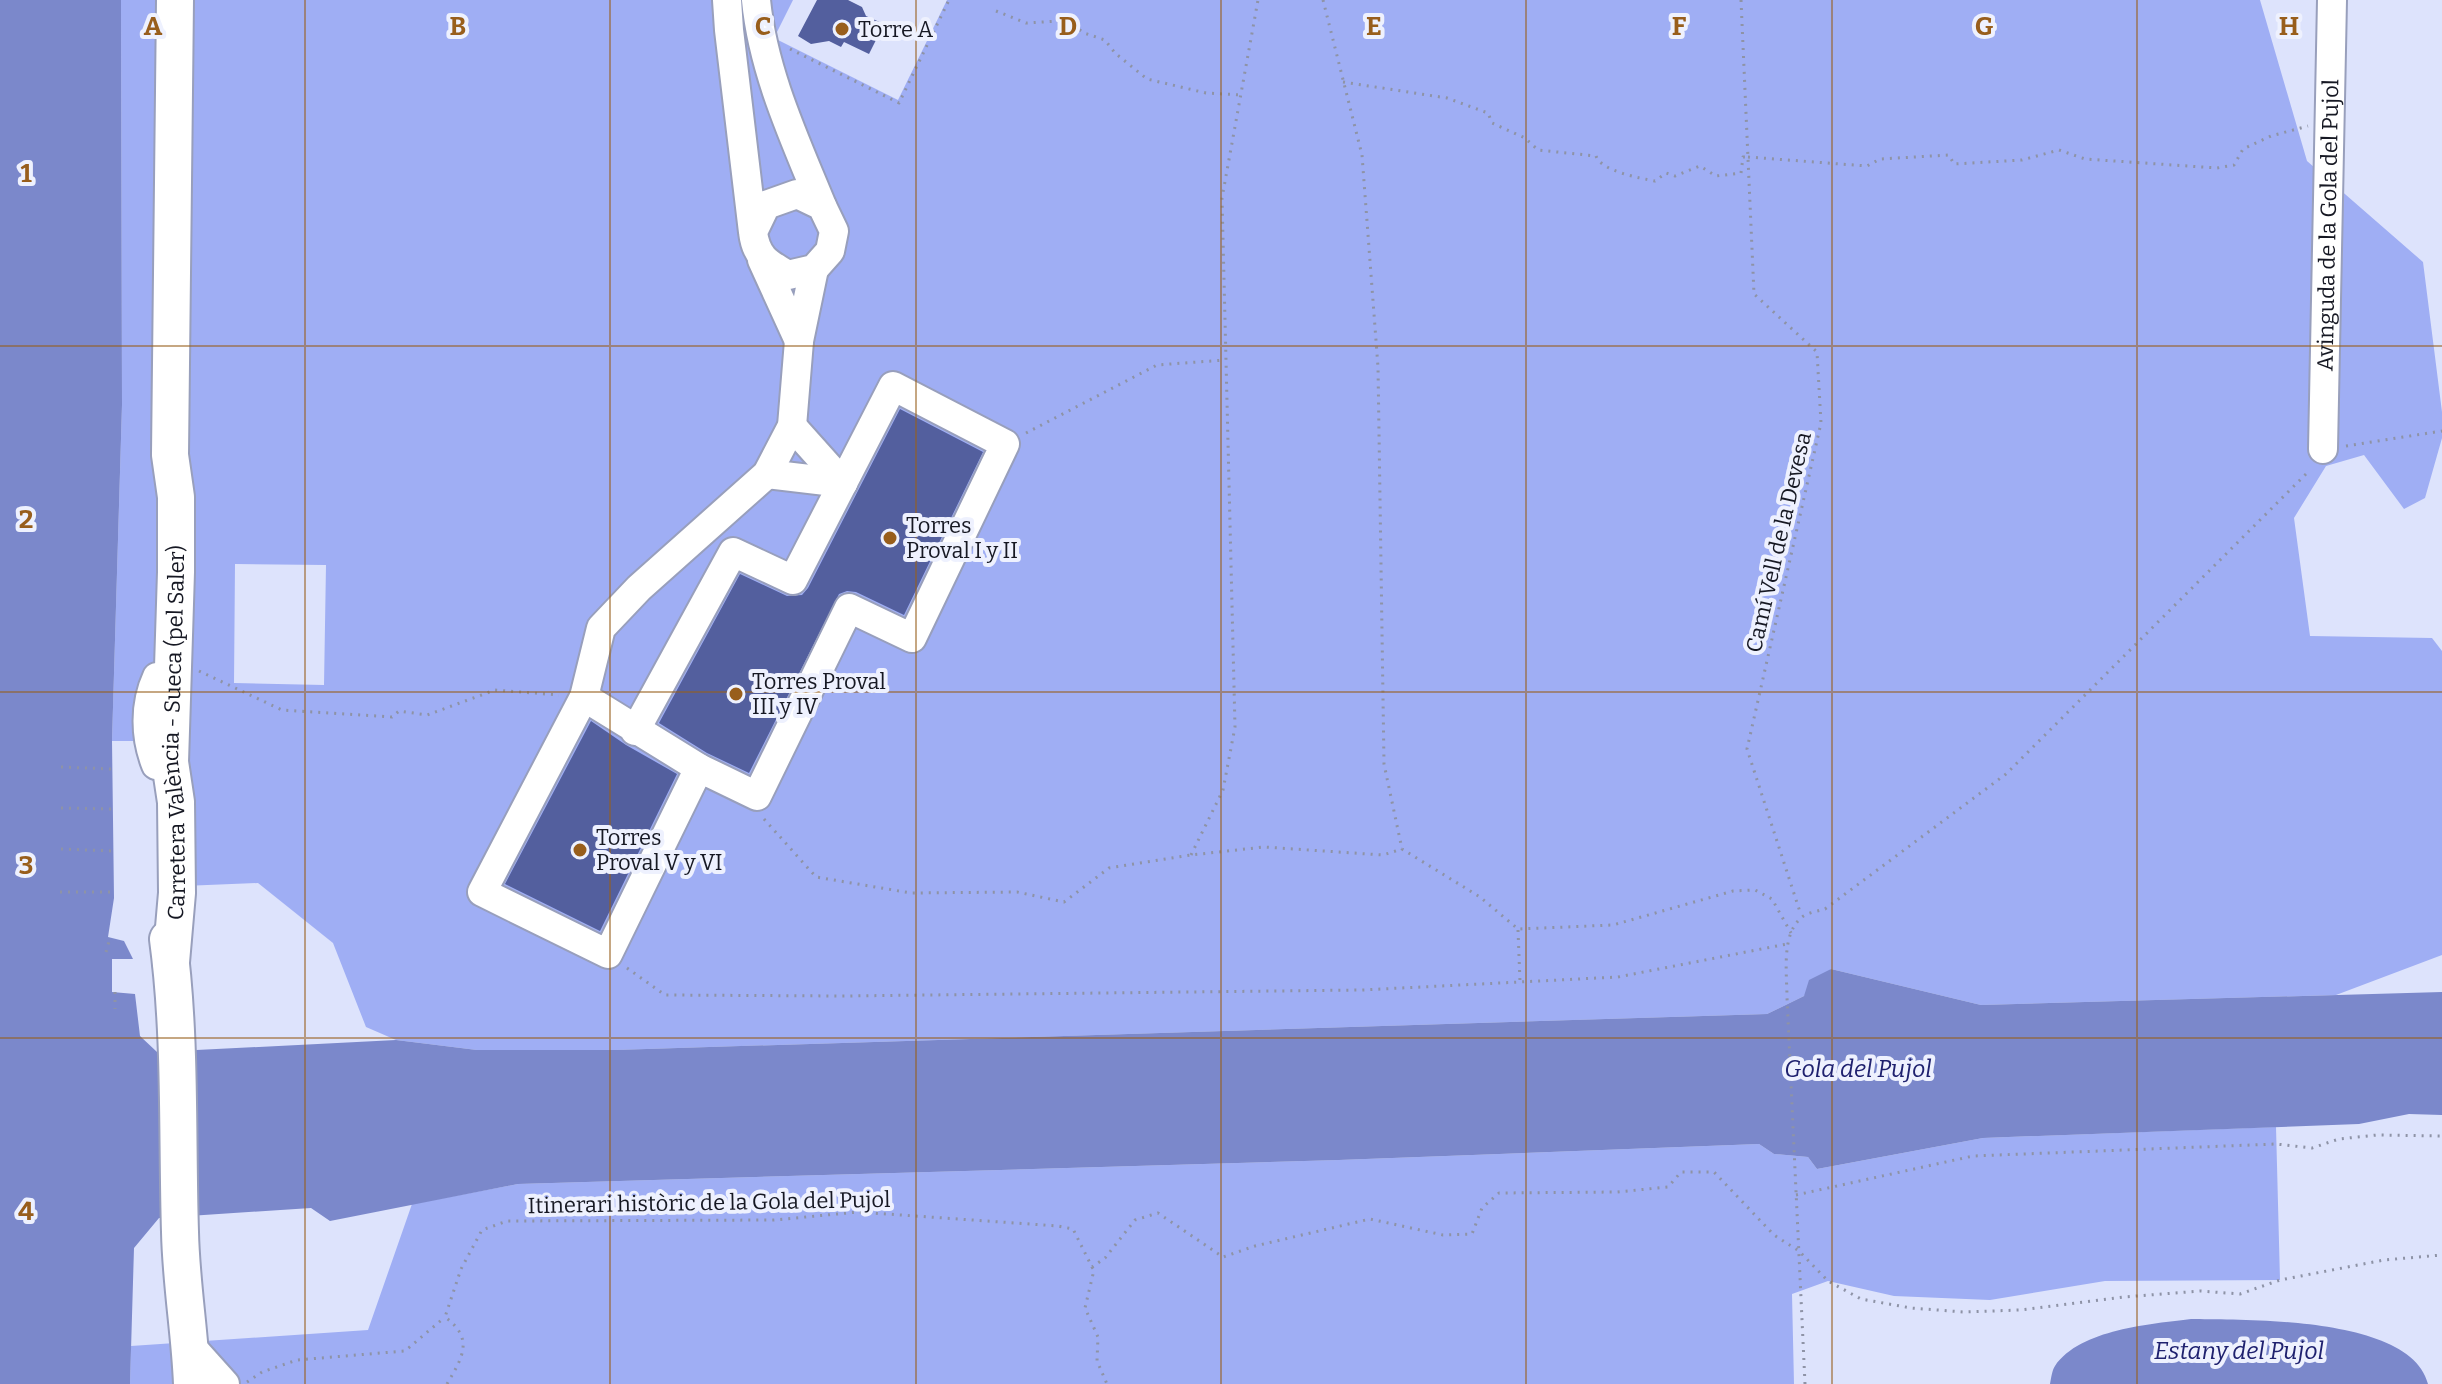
<svg xmlns="http://www.w3.org/2000/svg" width="2442" height="1384" viewBox="0 0 2442 1384" font-family="Bitter,serif">
	<style>
		.forest { fill: #9faef4; fill-rule: evenodd }
		.water { fill: #7b88cb }
		.building { fill: #535f9e }
		.lines { fill: none; stroke-linecap: round; stroke-linejoin: round }
		.minor-casing { stroke: #989fbc; stroke-width: 32 }
		.major-casing { stroke: #989fbc; stroke-width: 40 }
		.path { stroke: #8e93a6; stroke-width: 3; stroke-dasharray: 2 6; stroke-linecap: butt }
		.minor { stroke: #fff; stroke-width: 28 }
		.major { stroke: #fff; stroke-width: 36 }
		.grid { fill: none; stroke: #985e1c; stroke-width: 2; stroke-opacity: 0.55 }
		.poi-dot { fill: #985e1c; stroke: #eef1fe; stroke-width: 3 }
		.labels { text-anchor: middle; stroke-width: 8; stroke-linejoin: round; paint-order: stroke }
		.poi-label { font-size: 22px; fill: #161823; stroke: #eef1fe; text-anchor: start }
		.street-label { font-size: 22px; fill: #161823; stroke: #eef1fe }
		.water-label { font-size: 24px; font-style: italic; fill: #1f216f; stroke: #eef1fe }
		.grid-label { font-size: 26px; text-anchor: middle; font-weight: bold; fill: #985e1c; stroke: #eef1fe; stroke-width: 8; stroke-linejoin: round; paint-order: stroke }
	</style>
	<rect width="100%" height="100%" fill="#dde3fc"/>
	<!-- forest -->
	<g class="forest">
		<path d="M121,0H793L774,38L898,100L947,0H2260L2307,161L2423,262L2442,412V438L2425,498L2404,509L2364,455L2326,466L2294,518L2310,636L2432,638L2442,651V955L2336,995L1981,1005L1831,969L1804,996L1767,1014L615,1050H477L396,1040L366,1027L333,943L258,883L183,886V741H112L122,405ZM235,564L326,565L324,685L234,683Z"/>
		<path d="M2276,1127L2280,1280L2105,1281L1990,1300L1894,1296L1828,1281L1792,1294L1794,1384H130L131,1346L368,1330L412,1204L518,1184L1339,1160L1759,1144L1774,1154L1808,1157L1817,1169L1983,1138Z"/>
	</g>
	<!-- water -->
	<g class="water">
		<path d="M0,0H121L122,405L112,741L114,898L108,937L124,941L133,959H112V992L135,994L140,1036L157,1052L396,1040L477,1050H615L1767,1014L1804,996L1809,980L1831,969L1981,1005L2442,992V1115L2409,1114L2359,1124L1983,1138L1817,1169L1808,1157L1774,1154L1759,1144L1339,1160L518,1184L330,1221L311,1208L159,1218L134,1248L130,1384H0Z"/>
		<path d="M2191,1319C2247,1320 2411,1316 2428,1384H2050C2051,1379 2052,1370 2055,1366C2080,1329 2152,1324 2191,1319Z"/>
	</g>
	<!-- building -->
	<g class="building">
		<path d="M817,0H848L862,7L866,16L884,24L869,54L844,42L841,47L829,41L811,44L798,36Z"/>
		<path d="M900,409L983,452L904,615L856,592L847,591L839,594L749,773L707,753L659,723L740,574L787,596L802,595L808,588Z"/>
		<path d="M591,721L626,745L677,774L600,931L505,884Z"/>
	</g>
	<g class="lines">
		<!-- minor casing -->
		<g class="minor-casing">
			<g id="minor">
				<path d="M727,0L729,30L753,232C756,257 767,263 788,275L814,269L830,251L834,231L822,206L797,194L766,205L753,232"/>
				<path d="M756,0C763,72 795,140 822,206"/>
				<path d="M762,260L799,341"/>
				<path d="M792,426L843,483"/>
				<path id="s1" d="M2323,449L2332,0"/>
				<path d="M767,474L843,483"/>
				<path d="M584,697L699,768"/>
				<path d="M635,731L733,552L793,580L893,386L1005,444L912,638L849,608L757,796L699,768L608,954L482,892L584,697L601,628L639,588L767,474L792,426L799,341L814,269"/>
				<path d="M156,765C145,737 144,705 157,677"/>
				<path d="M190,1345L225,1384"/>
			</g>
		</g>
		<!-- major casing -->
		<g class="major-casing">
			<g id="major">
				<path d="M168,939C181,1035 177,1134 180,1232C181,1283 190,1333 192,1384"/>
				<path id="s2" d="M171,962L177,893L176,802L170,762L176,572V497L170,455L175,0"/>
			</g>
		</g>
		<!-- path -->
		<g class="path">
			<path d="M1323,0L1362,155L1378,367L1384,764L1402,849L1480,897L1518,929L1613,925L1733,891L1755,890L1772,899L1791,933"/>
			<path d="M1741,0L1754,294L1817,352L1821,423L1747,749L1801,915"/>
			<path d="M996,11L1026,23L1060,21L1073,25L1084,33L1105,40L1115,53L1147,79L1206,93L1241,95"/>
			<path d="M790,49L899,103L949,0"/>
			<path d="M1343,82L1447,98L1488,113L1492,123L1525,138L1538,150L1596,156C1601,171 1639,178 1655,181L1666,173L1675,176L1700,166L1716,176L1741,173L1743,157H1748"/>
			<path d="M1748,157L1867,166L1880,159L1949,155L1954,164L2022,160L2059,150L2085,159L2217,168L2234,165L2243,149L2271,136L2308,126"/>
			<path d="M1026,433L1157,365L1225,360"/>
			<path d="M2346,446L2442,431"/>
			<path d="M199,671L282,710L392,717L399,711L427,715L495,690L559,695"/>
			<path d="M61,767L112,769"/>
			<path d="M61,808L113,809"/>
			<path d="M764,819L816,877L911,893L1017,892L1064,902L1109,868L1191,855L1264,847L1383,855L1402,849"/>
			<path d="M61,849L113,851"/>
			<path d="M1191,855L1223,790L1235,727L1222,198L1258,0"/>
			<path d="M60,892H114"/>
			<path d="M1518,930L1520,982"/>
			<path d="M106,952L110,938"/>
			<path d="M627,968L665,995L842,996L1362,990L1618,977L1787,944"/>
			<path d="M115,992V1009"/>
			<path d="M1796,1195L1973,1156L2276,1144L2312,1148L2339,1139L2377,1135L2442,1136"/>
			<path d="M1092,1267L1094,1270L1085,1308L1098,1337L1097,1361L1107,1384"/>
			<path d="M247,1382L262,1372L297,1360L405,1351L445,1317"/>
			<path d="M447,1384C462,1358 475,1339 445,1317L461,1269L482,1230L507,1221L774,1220L858,1212L1058,1226L1073,1229L1092,1267L1105,1258L1135,1220L1158,1213L1223,1257L1255,1246L1370,1219L1443,1235L1472,1234L1482,1208L1499,1193L1617,1192L1668,1187L1681,1172H1714L1774,1235L1799,1251L1828,1281L1861,1299L1911,1308L1964,1312L2020,1310L2124,1297L2200,1291L2240,1294L2280,1280L2384,1260L2442,1255"/>
			<path d="M1805,1384L1787,998C1787,974 1781,935 1801,918C1806,913 1818,911 1825,909L2006,774L2310,470"/>
		</g>
		<!-- minor -->
		<use href="#minor" class="minor"/>
		<!-- major -->
		<use href="#major" class="major"/>
	</g>
	<!-- grid -->
	<path class="grid" d="M305,0V1384M610,0V1384M916,0V1384M1221,0V1384M1526,0V1384M1832,0V1384M2137,0V1384M0,346H2442M0,692H2442M0,1038H2442"/>
	<!-- markers -->
	<g class="poi-dot">
		<circle cx="842" cy="29" r="8"/>
		<circle cx="890" cy="538" r="8"/>
		<circle cx="736" cy="694" r="8"/>
		<circle cx="580" cy="850" r="8"/>
	</g>
	<g class="labels">
		<!-- poi labels -->
		<g class="poi-label">
			<text x="858" y="37">Torre A</text>
			<text x="906" y="533">Torres<tspan x="906" dy="25">Proval I y II</tspan></text>
			<text x="752" y="689">Torres Proval<tspan x="752" dy="25">III y IV</tspan></text>
			<text x="596" y="845">Torres<tspan x="596" dy="25">Proval V y VI</tspan></text>
		</g>
		<!-- street labels -->
		<g class="street-label">
			<text dy="8" stroke="none"><textPath href="#s1" startOffset="224">Avinguda de la Gola del Pujol</textPath></text>
			<text transform="translate(1778 542) rotate(-77)" y="8">Camí Vell de la Devesa</text>
			<text dy="8" stroke="none"><textPath href="#s2" startOffset="230">Carretera València - Sueca (pel Saler)</textPath></text>
			<text transform="translate(709 1202) rotate(-1)" y="8">Itinerari històric de la Gola del Pujol</text>
		</g>
		<!-- water labels -->
		<g class="water-label">
			<text x="1858" y="1077">Gola del Pujol</text>
			<text x="2239" y="1359">Estany del Pujol</text>
		</g>
	</g>
	<g class="grid-label">
		<text x="153" y="35">A</text>
		<text x="458" y="35">B</text>
		<text x="763" y="35">C</text>
		<text x="1068" y="35">D</text>
		<text x="1374" y="35">E</text>
		<text x="1679" y="35">F</text>
		<text x="1984" y="35">G</text>
		<text x="2289" y="35">H</text>
		<text x="26" y="182">1</text>
		<text x="26" y="528">2</text>
		<text x="26" y="874">3</text>
		<text x="26" y="1220">4</text>
	</g>
</svg>
